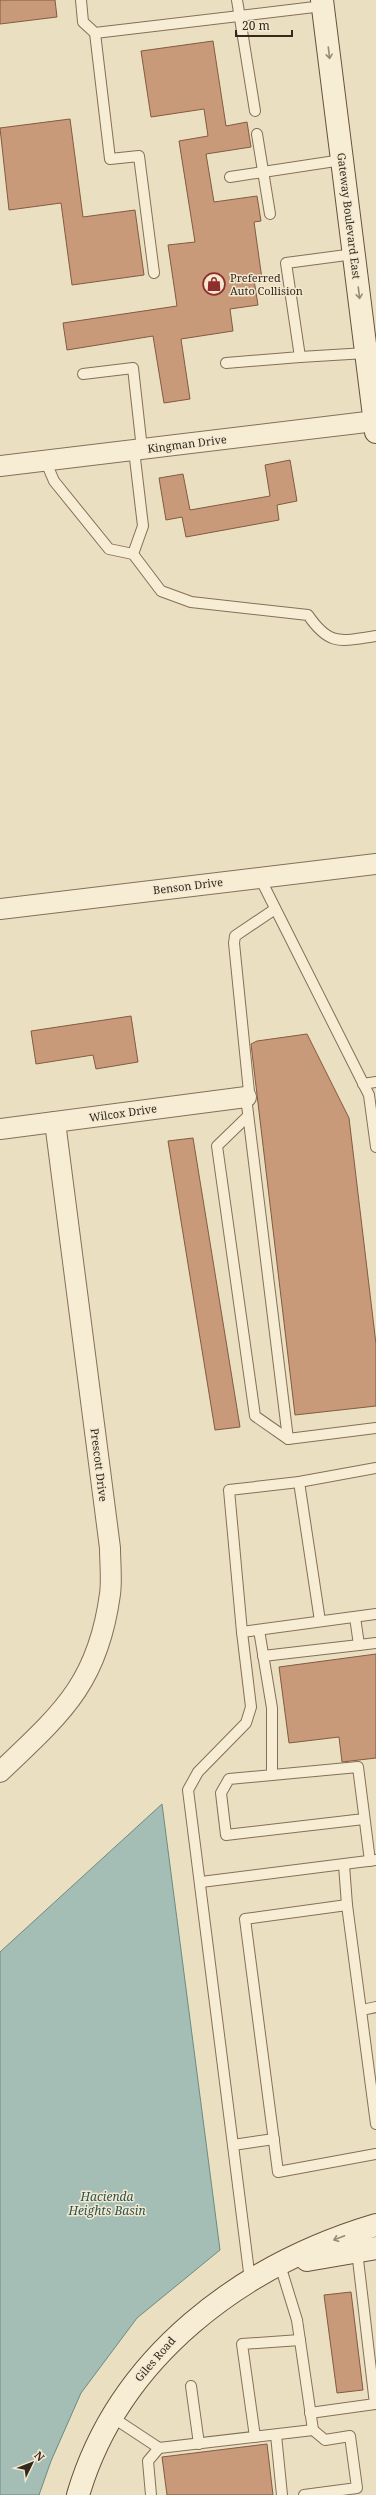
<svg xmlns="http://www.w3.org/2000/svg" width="376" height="2495" viewBox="0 0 376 2495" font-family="'Noto Serif',serif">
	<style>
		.water { fill: #a4beb6; stroke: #6b8b83 }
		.building { fill: #c89a79; stroke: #825b41 }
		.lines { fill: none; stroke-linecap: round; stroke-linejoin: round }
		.lane-casing { stroke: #84705a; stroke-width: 12 }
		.street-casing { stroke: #84705a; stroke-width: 22 }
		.secondary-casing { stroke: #66523d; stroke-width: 24 }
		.lane { stroke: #f7ecd4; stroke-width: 10 }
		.street { stroke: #f7ecd4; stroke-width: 20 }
		.secondary { stroke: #f7ecd4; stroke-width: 22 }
		.oneway { stroke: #968a78 }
		.labels { text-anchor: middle; stroke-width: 3; stroke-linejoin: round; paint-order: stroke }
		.street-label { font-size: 11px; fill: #34291d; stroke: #f3e9d0 }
		.poi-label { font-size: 11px; fill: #34291d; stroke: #f3e9d0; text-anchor: start }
		.water-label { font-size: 12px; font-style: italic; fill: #2d5351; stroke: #f3e9d0 }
	</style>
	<rect width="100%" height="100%" fill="#ebdfc1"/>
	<!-- water -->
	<path class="water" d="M162,1804L220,2250L137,2318L81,2393L51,2461L39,2495H0V1952Z"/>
	<!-- building -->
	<g class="building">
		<path d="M0,0H55L57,17L0,24Z"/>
		<path d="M213,41L226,126L247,122L251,147L206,154L214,202L257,196L261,221L254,222L262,279L254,280L258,305L230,309L233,331L181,339L190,399L164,403L153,336L67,350L63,323L177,306L168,245L195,242L179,141L208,136L204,109L151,117L141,51Z"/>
		<path d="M70,119L83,217L135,210L144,275L72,285L61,203L9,210L0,128Z"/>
		<path d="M290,460L297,501L277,505L279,520L186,537L182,517L166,520L159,478L183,474L190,510L270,496L265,465Z"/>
		<path d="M131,1016L138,1062L96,1069L93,1055L36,1064L31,1031Z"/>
		<path d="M307,1034L349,1118L376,1344V1406L295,1415L251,1044L257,1041Z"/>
		<path d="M193,1138L240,1427L215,1430L168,1141Z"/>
		<path d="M376,1654V1758L342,1762L339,1737L289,1743L279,1667Z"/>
		<path d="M351,2292L363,2390L337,2393L324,2295Z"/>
		<path d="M267,2444L273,2495H167L162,2457Z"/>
	</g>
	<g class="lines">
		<!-- lane casing -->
		<g class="lane-casing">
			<g id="lane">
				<path d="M81,0L83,22L95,33L323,6"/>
				<path d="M237,0L255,111"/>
				<path d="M95,33L110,159L139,156L154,273"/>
				<path d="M257,134L270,214"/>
				<path d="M230,177L342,160"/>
				<path d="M300,357L366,353"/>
				<path d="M226,363L300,357L286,263L354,254"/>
				<path d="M83,374L133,368L142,449"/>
				<path d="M134,450L143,526L133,554L161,591L191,602L308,615C330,647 341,641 376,636"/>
				<path d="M45,460L54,481L109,549L133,554"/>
				<path d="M260,878L369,1095L376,1147"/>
				<path d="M275,909L235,936L234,943L249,1092L246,1097L288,1439L376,1428"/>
				<path d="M363,1084L376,1082"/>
				<path d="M248,1116L217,1146L255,1416L288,1439"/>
				<path d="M376,1468L299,1482L229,1490L242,1632L376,1614"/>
				<path d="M299,1482L320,1621"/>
				<path d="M259,1630L272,1708V1775"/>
				<path d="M242,1632L251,1707L246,1723L198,1772L188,1790L250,2280"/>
				<path d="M359,1645L376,1643"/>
				<path d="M263,1656L359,1645L355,1617"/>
				<path d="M364,1819L226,1835L221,1793L229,1779L358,1767L370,1861"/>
				<path d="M344,1865L347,1905"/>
				<path d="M201,1882L376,1860"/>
				<path d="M362,2010L376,2007"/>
				<path d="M376,2124L347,1905L245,1919L278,2172L376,2154"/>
				<path d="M233,2145L274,2139"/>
				<path d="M280,2265L297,2320L313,2430"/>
				<path d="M191,2386L199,2444"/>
				<path d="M310,2413L375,2404L357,2251"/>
				<path d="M112,2417L159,2448L313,2430L325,2440L350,2436L357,2488L304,2495"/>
				<path d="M276,2435L282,2495"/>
				<path d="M255,2437L242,2344L300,2340"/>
				<path d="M151,2495L148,2461L159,2448"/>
			</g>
		</g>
		<!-- street casing -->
		<g class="street-casing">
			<g id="street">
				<path d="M0,466L375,421"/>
				<path d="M0,909L376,864"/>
				<path d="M0,1129L246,1097"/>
				<path d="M0,1772C62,1713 98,1683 110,1594C112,1579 110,1563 110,1548L55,1122"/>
			</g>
		</g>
		<!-- secondary casing -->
		<g class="secondary-casing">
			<g id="secondary">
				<path d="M322,0L376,432"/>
				<path d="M307,2260L376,2248"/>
				<path d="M78,2495C119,2356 242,2265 376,2225"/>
			</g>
		</g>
		<!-- lane -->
		<use href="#lane" class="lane"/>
		<!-- street -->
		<use href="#street" class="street"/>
		<!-- secondary -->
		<use href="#secondary" class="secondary"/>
	</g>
	<!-- one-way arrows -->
	<defs><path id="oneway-shaft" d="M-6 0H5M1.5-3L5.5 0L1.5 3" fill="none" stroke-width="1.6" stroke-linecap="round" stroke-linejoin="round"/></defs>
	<g class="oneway">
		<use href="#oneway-shaft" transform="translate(329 53) rotate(83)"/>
		<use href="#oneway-shaft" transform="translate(359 293) rotate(83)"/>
		<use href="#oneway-shaft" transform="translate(339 2238) rotate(159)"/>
	</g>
	<!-- icons -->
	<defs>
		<g id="shop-ring" transform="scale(1.15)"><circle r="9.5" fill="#f3e9d0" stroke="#902d2d" stroke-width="1.5"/><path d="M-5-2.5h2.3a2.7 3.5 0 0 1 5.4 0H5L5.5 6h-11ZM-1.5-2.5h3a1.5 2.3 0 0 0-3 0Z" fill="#902d2d"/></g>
	</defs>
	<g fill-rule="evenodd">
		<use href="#shop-ring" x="214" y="284"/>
	</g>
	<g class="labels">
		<!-- street labels -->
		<g class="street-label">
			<text transform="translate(349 216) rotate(83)" y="4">Gateway Boulevard East</text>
			<text transform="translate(187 444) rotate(-7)" y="4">Kingman Drive</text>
			<text transform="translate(188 886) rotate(-7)" y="4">Benson Drive</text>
			<text transform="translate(123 1113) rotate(-8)" y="4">Wilcox Drive</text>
			<text transform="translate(99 1465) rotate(83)" y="4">Prescott Drive</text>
			<text transform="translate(155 2359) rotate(-49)" y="4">Giles Road</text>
		</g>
		<!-- poi labels -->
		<g class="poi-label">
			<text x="230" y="282">Preferred<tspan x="230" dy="13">Auto Collision</tspan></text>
		</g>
		<!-- water labels -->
		<g class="water-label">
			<text x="107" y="2201">Hacienda<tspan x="107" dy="14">Heights Basin</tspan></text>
		</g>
	</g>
	<!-- north arrow -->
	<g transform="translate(32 2463) rotate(47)" stroke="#f3e9d0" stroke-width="3" paint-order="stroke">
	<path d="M0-3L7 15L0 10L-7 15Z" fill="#34291d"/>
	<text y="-6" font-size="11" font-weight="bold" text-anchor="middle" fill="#34291d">N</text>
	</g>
	<!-- scale -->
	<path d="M236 30v6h56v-6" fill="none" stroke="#34291d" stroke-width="2"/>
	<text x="242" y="30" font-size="12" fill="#34291d" stroke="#f3e9d0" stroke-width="3" paint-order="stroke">20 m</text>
</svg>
